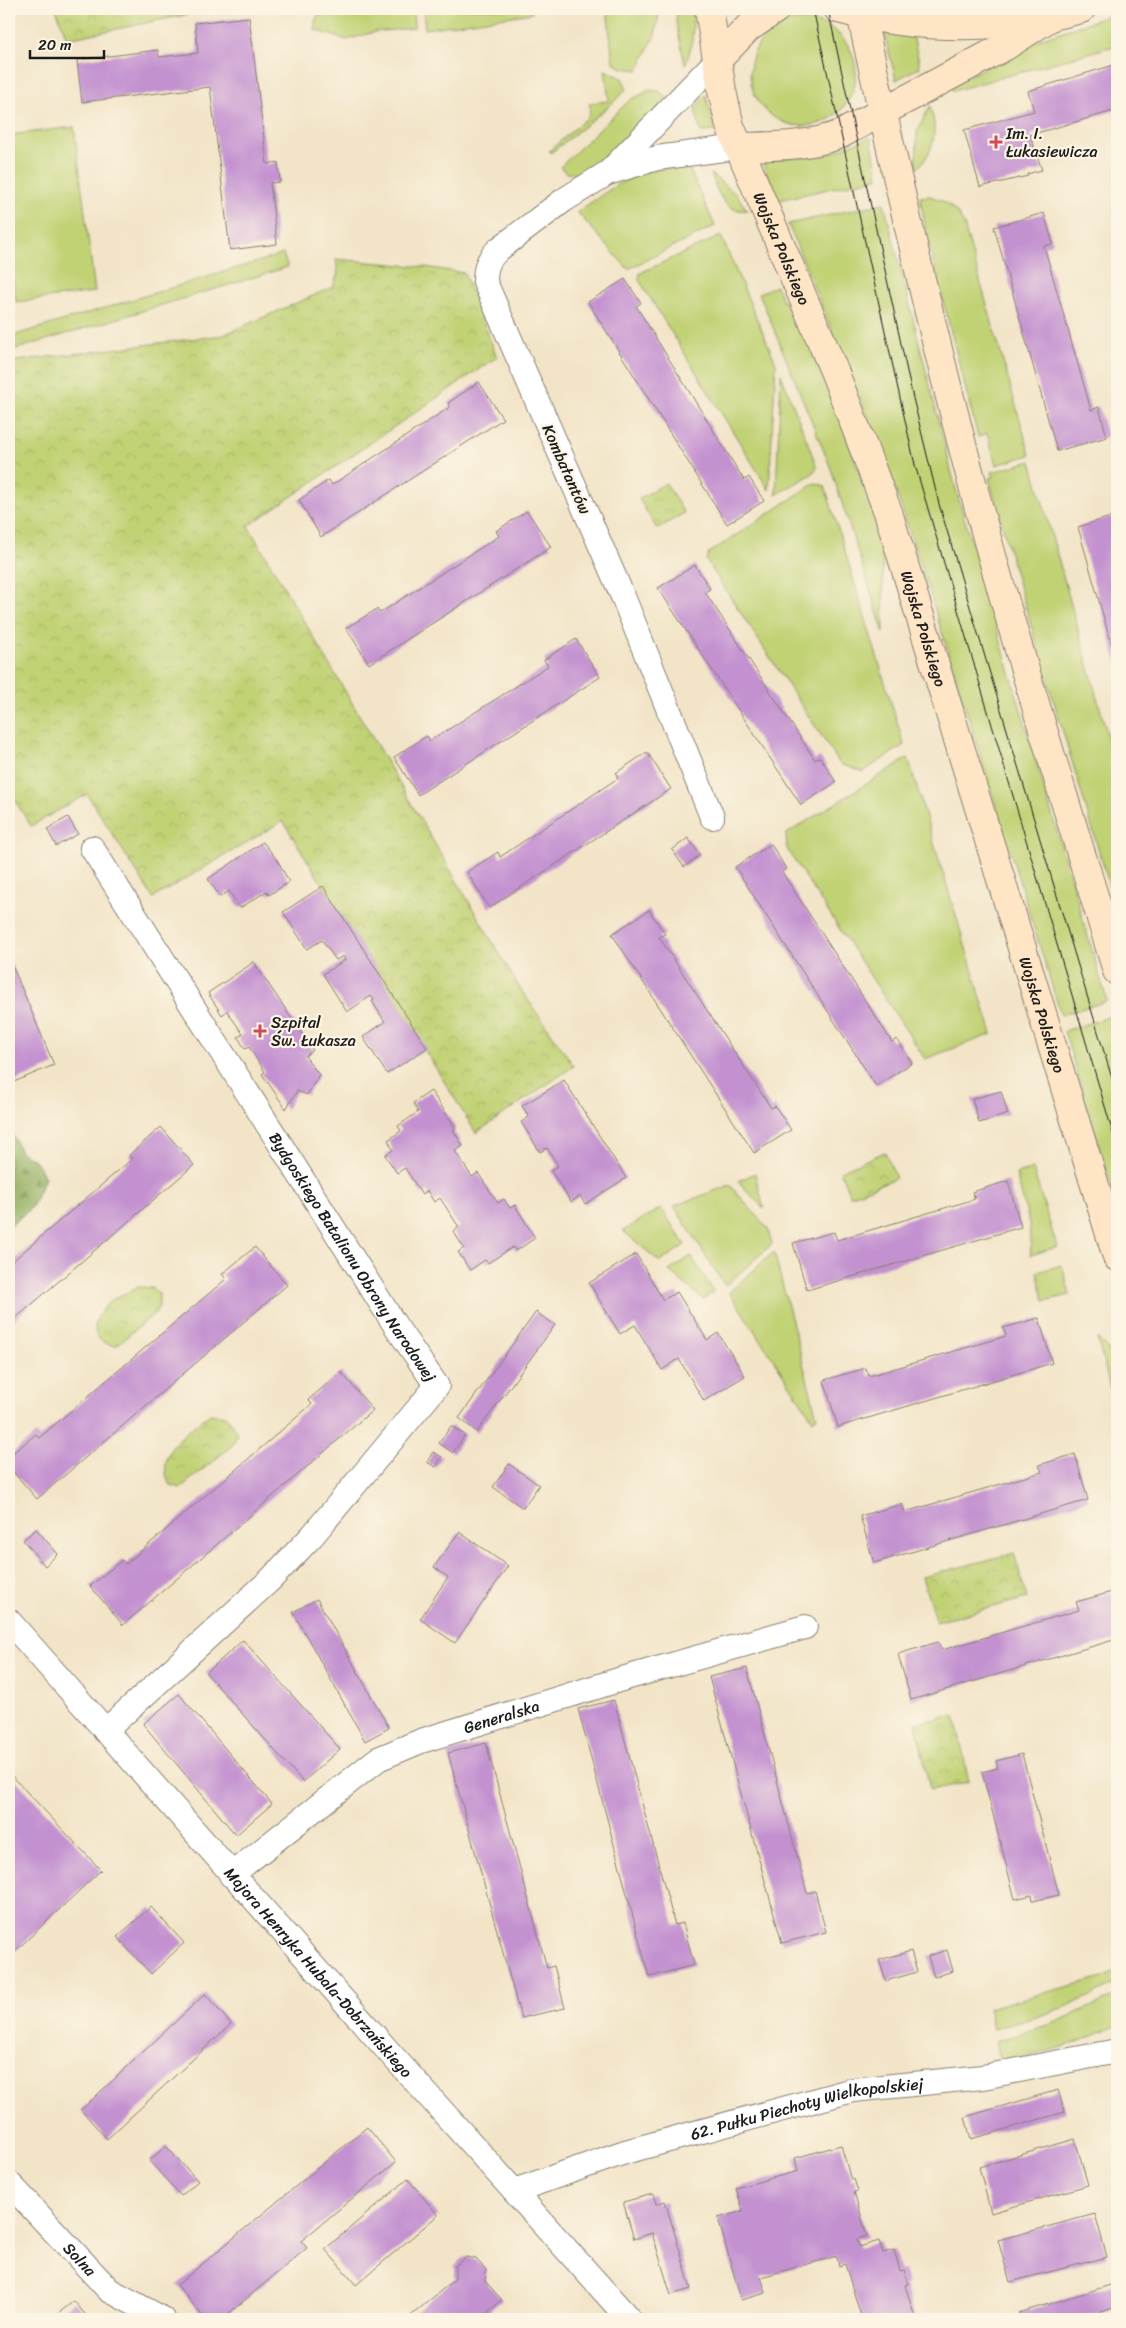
<svg xmlns="http://www.w3.org/2000/svg" width="1126" height="2328" viewBox="0 0 1126 2328" font-family="Sriracha,sans-serif">
	<style>
		.green { fill: #c1d275; stroke: #6e7748 }
		.forest { fill: url(#forest-firs); stroke: #5a6841 }
		.park { fill: url(#park-crowns); stroke: #6e7748 }
		.building { fill: #c391d0 }
		.lines { fill: none; stroke-linecap: round; stroke-linejoin: round }
		.street-casing { stroke: #878072; stroke-width: 26 }
		.secondary-casing { stroke: #878072; stroke-width: 30 }
		.street { stroke: #fff; stroke-width: 24 }
		.secondary { stroke: #fee5c5; stroke-width: 28 }
		.tram { stroke: #1c1c1c; stroke-width: 1 }
		.poi-dot { fill: #d1495b; stroke: #fcf5e5; stroke-width: 2 }
		.labels { text-anchor: middle; stroke-width: 4.5; stroke-linejoin: round; paint-order: stroke }
		.poi-label { font-size: 16px; fill: #1c1c1c; stroke: #fcf5e5; text-anchor: start }
		.street-label { font-size: 16px; fill: #1c1c1c; stroke: #fcf5e5 }
	</style>
	<defs>
		<pattern id="forest-firs" width="22" height="20" patternUnits="userSpaceOnUse" patternTransform="scale(1.25)"><rect width="22" height="20" fill="#98b466"/><path d="M5 1l3.5 6h-7zM16 11l3.5 6h-7z" fill="#7b9253"/></pattern>
		<pattern id="park-crowns" width="20" height="18" patternUnits="userSpaceOnUse" patternTransform="scale(1.25)"><rect width="20" height="18" fill="#c1d275"/><path d="M2 6a3 3 0 1 1 6 0M12 15a3 3 0 1 1 6 0" fill="none" stroke="#a5b465"/></pattern>
	</defs>
	<rect width="100%" height="100%" fill="#fcf5e5"/>
	<filter id="ink" filterUnits="userSpaceOnUse"><feTurbulence type="fractalNoise" baseFrequency=".02" numOctaves="2"/><feDisplacementMap in="SourceGraphic" scale="10" xChannelSelector="R" yChannelSelector="G"/><feConvolveMatrix kernelMatrix="1 2 1 2 8 2 1 2 1" color-interpolation-filters="sRGB"/></filter>
	<filter id="wash" filterUnits="userSpaceOnUse"><feTurbulence type="fractalNoise" baseFrequency=".0096" numOctaves="4" result="noise"/><feDisplacementMap in="SourceGraphic" scale="20" xChannelSelector="R" yChannelSelector="G"/><feGaussianBlur stdDeviation="1.12" result="paint"/><feColorMatrix in="noise" values="0 0 0 0 0 0 0 0 0 0 0 0 0 0 0 0 0 1.4 0 .05"/><feComposite in="paint" operator="in"/></filter>
	<g filter="url(#wash)">
		<rect width="100%" height="100%" fill="#f2e4c7"/>
		<!-- green -->
		<g class="green">
			<path d="M355,9H413L414,28L374,32L347,40L315,30V21L318,15Z"/>
			<path d="M423,9H529L533,13L425,29Z"/>
			<path d="M607,9H660L655,35L638,70L622,68L613,62Z"/>
			<path d="M677,9H692C694,28 693,47 685,65L676,22Z"/>
			<path d="M1117,13V45L953,91L951,85L1042,38Z"/>
			<circle cx="803" cy="73" r="53"/>
			<path d="M883,28L912,30L920,67L896,80Z"/>
			<path d="M605,70L622,78L627,89L608,107L551,153L549,151L589,116L590,103L609,101Z"/>
			<path d="M650,90L659,91L667,98L619,146L581,175L567,173L560,167L630,100Z"/>
			<path d="M706,95L715,131L701,132L695,108Z"/>
			<path d="M930,106C938,129 935,153 916,169L917,132Z"/>
			<path d="M74,127L95,292L16,302L9,248V135Z"/>
			<path d="M871,137L878,178L779,200L761,160L825,155Z"/>
			<path d="M687,164L715,226L628,269L577,212L618,184L641,173Z"/>
			<path d="M711,174L737,195L747,210C723,213 718,192 711,174Z"/>
			<path d="M929,196C947,201 956,208 964,225L1030,455L996,465L987,433L978,437L927,238L920,197Z"/>
			<path d="M884,203L956,490L1107,1001L1061,1015L930,594L888,467L788,224Z"/>
			<path d="M721,236L776,363L769,490L639,280L640,273Z"/>
			<path d="M283,254L288,267L13,350L9,337Z"/>
			<path d="M776,286L784,303L790,300L838,414L882,533L884,633L830,466L759,293Z"/>
			<path d="M781,374L817,467L812,474L776,495Z"/>
			<path d="M1031,461L1117,769V911L1018,582L989,478L994,477L992,472Z"/>
			<path d="M815,483L825,486L904,745L863,772L840,764L706,560L709,553Z"/>
			<path d="M908,758L992,1034L925,1059L787,849L786,834Z"/>
			<path d="M1112,1016L1117,1033V1204L1064,1031Z"/>
			<path d="M1033,1169L1057,1247L1031,1255L1029,1222L1016,1174Z"/>
			<path d="M755,1173L764,1209L738,1181Z"/>
			<path d="M730,1185L768,1229L772,1244L725,1286L674,1206Z"/>
			<path d="M661,1208L685,1245L660,1262L623,1231Z"/>
			<path d="M774,1252L817,1417L813,1420L729,1292Z"/>
			<path d="M691,1256L714,1292L703,1299L669,1271Z"/>
			<path d="M1062,1265L1070,1295L1044,1301L1037,1272Z"/>
			<path d="M1097,1338L1117,1360V1414Z"/>
			<path d="M1117,1971V1982C1079,2005 1036,2018 993,2029L988,2008L1107,1976Z"/>
			<path d="M1117,1995V2025C1080,2044 1042,2054 1001,2063L996,2041L1054,2023Z"/>
		</g>
		<!-- forest -->
		<path class="forest" d="M9,1128L21,1152L37,1162L45,1178L32,1207L9,1227Z"/>
		<!-- park -->
		<g class="park">
			<path d="M56,9H189L190,14L67,39Z"/>
			<path d="M336,259L425,267L464,273L497,357L248,526L519,987L574,1066L476,1133L283,821L153,898L87,794L31,826L9,791V362L223,335L333,287L338,273Z"/>
			<path d="M666,483L684,513L657,529L639,499Z"/>
			<path d="M885,1152L896,1178L850,1196L840,1171Z"/>
			<path d="M138,1287L153,1288L159,1294V1306L155,1313L116,1346C88,1341 91,1323 107,1304C114,1297 129,1292 138,1287Z"/>
			<path d="M210,1414L226,1416L233,1425L237,1434L233,1445L180,1488L169,1484C155,1450 187,1432 210,1414Z"/>
			<path d="M1014,1553L1027,1598L936,1622L922,1577Z"/>
			<path d="M955,1715L969,1782L930,1790L916,1723Z"/>
		</g>
		<g id="blocks">
			<!-- building -->
			<g class="building">
				<path d="M249,17L267,164L278,162L280,182L270,183L277,244L230,250L210,87L82,102L77,60L158,50L159,57L198,53L195,23Z"/>
				<path d="M1117,64V110L1030,135L1042,170L1027,174L1028,176L980,187L964,130L1034,111L1028,91Z"/>
				<path d="M1044,213L1053,244L1044,246L1091,410L1099,407L1107,437L1057,451L994,227Z"/>
				<path d="M625,279L641,303L636,306L744,480L749,477L764,501L727,524L588,302Z"/>
				<path d="M479,382L503,419L321,537L299,500L329,480L332,485L450,407L448,403Z"/>
				<path d="M527,511L551,547L369,664L346,628L377,609L380,613L499,536L496,531Z"/>
				<path d="M1117,515V664L1078,527Z"/>
				<path d="M695,565L710,589L705,592L815,760L820,757L836,782L801,805L658,588Z"/>
				<path d="M576,639L600,677L418,795L394,757L427,736L430,741L548,666L544,660Z"/>
				<path d="M647,752L671,789L489,908L467,872L498,852L500,857L618,778L616,773Z"/>
				<path d="M68,817L78,834L56,846L47,829Z"/>
				<path d="M688,838L700,855L684,867L672,850Z"/>
				<path d="M263,842L278,861L289,882L269,895L267,891L240,908L229,891L220,897L208,879Z"/>
				<path d="M771,844L786,869L782,872L892,1042L897,1039L912,1063L876,1086L735,867Z"/>
				<path d="M323,886L427,1048L387,1074L363,1037L385,1022L372,1001L374,1000L371,996L347,1012L323,974L345,960L343,956L336,960L322,940L307,949L283,912Z"/>
				<path d="M649,910L665,934L659,937L771,1108L775,1106L791,1130L754,1153L612,934Z"/>
				<path d="M9,958L54,1065L9,1084Z"/>
				<path d="M253,961L313,1050L305,1056L319,1075L307,1095L297,1091L286,1109L262,1074L265,1072L249,1047L245,1049L238,1037L243,1034L227,1011L222,1015L208,993L251,964Z"/>
				<path d="M564,1080L626,1178L585,1204L580,1196L571,1202L551,1171L558,1166L547,1148L540,1152L521,1122L529,1117L522,1106Z"/>
				<path d="M431,1091L456,1128L453,1130L463,1146L455,1151L472,1177L478,1173L498,1203L504,1199L510,1208L515,1205L535,1238L516,1251L513,1247L488,1263L485,1260L470,1270L458,1252L464,1248L453,1231L459,1227L440,1198L434,1202L427,1191L422,1195L405,1168L397,1173L385,1155L393,1150L388,1140L401,1131L398,1126L418,1112L413,1103Z"/>
				<path d="M1001,1091L1008,1114L979,1123L972,1099Z"/>
				<path d="M161,1127L194,1165L9,1324V1264L132,1159L129,1155Z"/>
				<path d="M1008,1181L1021,1227L807,1290L793,1243L834,1232L837,1240L975,1199L972,1192Z"/>
				<path d="M255,1247L287,1285L37,1499L9,1467V1456L36,1434L39,1438L226,1279L222,1274Z"/>
				<path d="M636,1254L663,1300L677,1292L707,1340L718,1333L745,1376L704,1401L679,1359L662,1370L635,1325L620,1334L589,1283Z"/>
				<path d="M536,1312L555,1325L477,1432L459,1418Z"/>
				<path d="M1039,1318L1052,1363L838,1427L824,1380L866,1368L869,1376L1006,1336L1003,1328Z"/>
				<path d="M341,1372L373,1410L123,1625L90,1586L122,1560L126,1564L312,1404L308,1400Z"/>
				<path d="M451,1426L465,1435L453,1453L439,1443Z"/>
				<path d="M433,1452L442,1457L436,1467L427,1462Z"/>
				<path d="M1075,1454L1088,1500L874,1563L860,1516L902,1504L905,1512L1042,1472L1039,1465Z"/>
				<path d="M509,1464L539,1485L523,1508L493,1487Z"/>
				<path d="M36,1529L58,1554L45,1566L23,1540Z"/>
				<path d="M459,1532L508,1566L455,1643L420,1619L448,1577L434,1567Z"/>
				<path d="M1112,1592L1117,1610V1639L911,1700L898,1654L938,1642L942,1650L1079,1610L1076,1602Z"/>
				<path d="M317,1599L389,1728L365,1741L293,1612Z"/>
				<path d="M243,1640L340,1749L303,1782L206,1673Z"/>
				<path d="M747,1668L807,1893L815,1891L826,1932L782,1943L709,1677Z"/>
				<path d="M179,1694L272,1804L236,1835L143,1724Z"/>
				<path d="M614,1700L675,1925L683,1923L694,1965L649,1977L578,1709Z"/>
				<path d="M486,1743L547,1968L554,1966L565,2008L521,2018L448,1753Z"/>
				<path d="M1022,1754L1059,1895L1033,1901L1032,1895L1015,1899L982,1772L998,1768L996,1761Z"/>
				<path d="M9,1773L101,1870L9,1957Z"/>
				<path d="M151,1907L184,1943L151,1974L117,1937Z"/>
				<path d="M947,1950L953,1971L934,1977L928,1956Z"/>
				<path d="M911,1951L917,1972L886,1981L879,1960Z"/>
				<path d="M205,1994L231,2024L107,2139L81,2110Z"/>
				<path d="M1058,2090L1065,2112L971,2139L965,2117Z"/>
				<path d="M367,2127L396,2162L301,2241L307,2248L222,2319H205L177,2285Z"/>
				<path d="M1075,2139L1088,2185L991,2213L979,2167Z"/>
				<path d="M841,2145L851,2180L854,2179L858,2191L854,2192L867,2236L857,2239L859,2247L879,2241L883,2253L894,2250L900,2271L904,2270L908,2284L905,2285L915,2317L862,2319L845,2264L839,2266L837,2256L761,2277L766,2293L741,2300L718,2218L743,2211L736,2188L798,2171L795,2158Z"/>
				<path d="M166,2146L198,2181L181,2196L149,2161Z"/>
				<path d="M408,2179L438,2215L356,2285L325,2249Z"/>
				<path d="M653,2194L656,2204L665,2201L691,2289L671,2295L652,2233L634,2239L623,2202Z"/>
				<path d="M1095,2214L1107,2257L1010,2282L998,2240Z"/>
				<path d="M466,2257L476,2259L486,2270L485,2281L502,2300L480,2319H407L455,2279V2266Z"/>
				<path d="M1117,2283V2307L1085,2317L1086,2319H1020L1019,2313Z"/>
				<path d="M74,2301L89,2319H51Z"/>
			</g>
		</g>
	</g>
	<g filter="url(#ink)">
		<use href="#blocks" fill-opacity="0" stroke="#878072" stroke-width="1"/>
		<g class="lines">
			<!-- street casing -->
			<g class="street-casing">
				<g id="street">
					<path d="M611,172L657,158L738,147"/>
					<path d="M712,817L624,599L485,282C485,267 488,259 499,249L564,200L609,172L717,60"/>
					<path id="s1" d="M92,848L395,1325L437,1386L312,1536L270,1580L105,1731"/>
					<path id="s2" d="M9,1621L389,2052L629,2319"/>
					<path id="s3" d="M231,1875L378,1759L421,1741L622,1679L805,1627"/>
					<path id="s4" d="M9,2183L109,2290L163,2319"/>
					<path id="s5" d="M514,2191L625,2152L853,2090L983,2077L1117,2051"/>
				</g>
			</g>
			<!-- secondary casing -->
			<g class="secondary-casing">
				<g id="secondary">
					<path id="s6" d="M709,9L722,91L730,126L835,373L888,512L1117,1257"/>
					<path d="M838,9C918,30 1001,31 1081,9"/>
					<path d="M860,9C892,157 926,306 964,452C1009,627 1065,799 1117,971"/>
					<path d="M717,60L748,28L776,9"/>
					<path d="M738,147C774,146 807,147 841,134L1004,47L1049,18"/>
				</g>
			</g>
			<!-- street -->
			<use href="#street" class="street"/>
			<!-- secondary -->
			<use href="#secondary" class="secondary"/>
			<!-- tram -->
			<g class="tram">
				<path d="M813,9L915,465L1117,1147"/>
				<path d="M828,9L912,394L939,504L1117,1095"/>
			</g>
		</g>
	</g>
	<!-- markers -->
	<g class="poi-dot">
		<path d="M993.5 134.5h5v5h5v5h-5v5h-5v-5h-5v-5h5z"/>
		<path d="M257.5 1023.5h5v5h5v5h-5v5h-5v-5h-5v-5h5z"/>
	</g>
	<g class="labels">
		<!-- poi labels -->
		<g class="poi-label">
			<text x="1006" y="139">Im. I.<tspan x="1006" dy="18">Łukasiewicza</tspan></text>
			<text x="271" y="1028">Szpital<tspan x="271" dy="18">Św. Łukasza</tspan></text>
		</g>
		<!-- street labels -->
		<g class="street-label">
			<text dy="6" stroke="none"><textPath href="#s6" startOffset="252">Wojska Polskiego</textPath></text>
			<text transform="translate(567 469) rotate(66)" y="6">Kombatantów</text>
			<text dy="6" stroke="none"><textPath href="#s6" startOffset="658">Wojska Polskiego</textPath></text>
			<text dy="6" stroke="none"><textPath href="#s6" startOffset="1062">Wojska Polskiego</textPath></text>
			<text dy="6" stroke="none"><textPath href="#s1" startOffset="485">Bydgoskiego Batalionu Obrony Narodowej</textPath></text>
			<text dy="6" stroke="none"><textPath href="#s3" startOffset="318">Generalska</textPath></text>
			<text dy="6" stroke="none"><textPath href="#s2" startOffset="468">Majora Henryka Hubala-Dobrzańskiego</textPath></text>
			<text dy="6" stroke="none"><textPath href="#s5" startOffset="305">62. Pułku Piechoty Wielkopolskiej</textPath></text>
			<text dy="6" stroke="none"><textPath href="#s4" startOffset="104">Solna</textPath></text>
		</g>
	</g>
	<!-- margin -->
	<rect width="1126" height="2328" fill="none" stroke="#fcf5e5" stroke-width="30"/>
	<!-- scale -->
	<path d="M30 50v8h74v-8" fill="none" stroke="#1c1c1c" stroke-width="2.5"/>
	<text x="38" y="50" font-size="15" fill="#1c1c1c" stroke="#fcf5e5" stroke-width="4" paint-order="stroke">20 m</text>
</svg>
